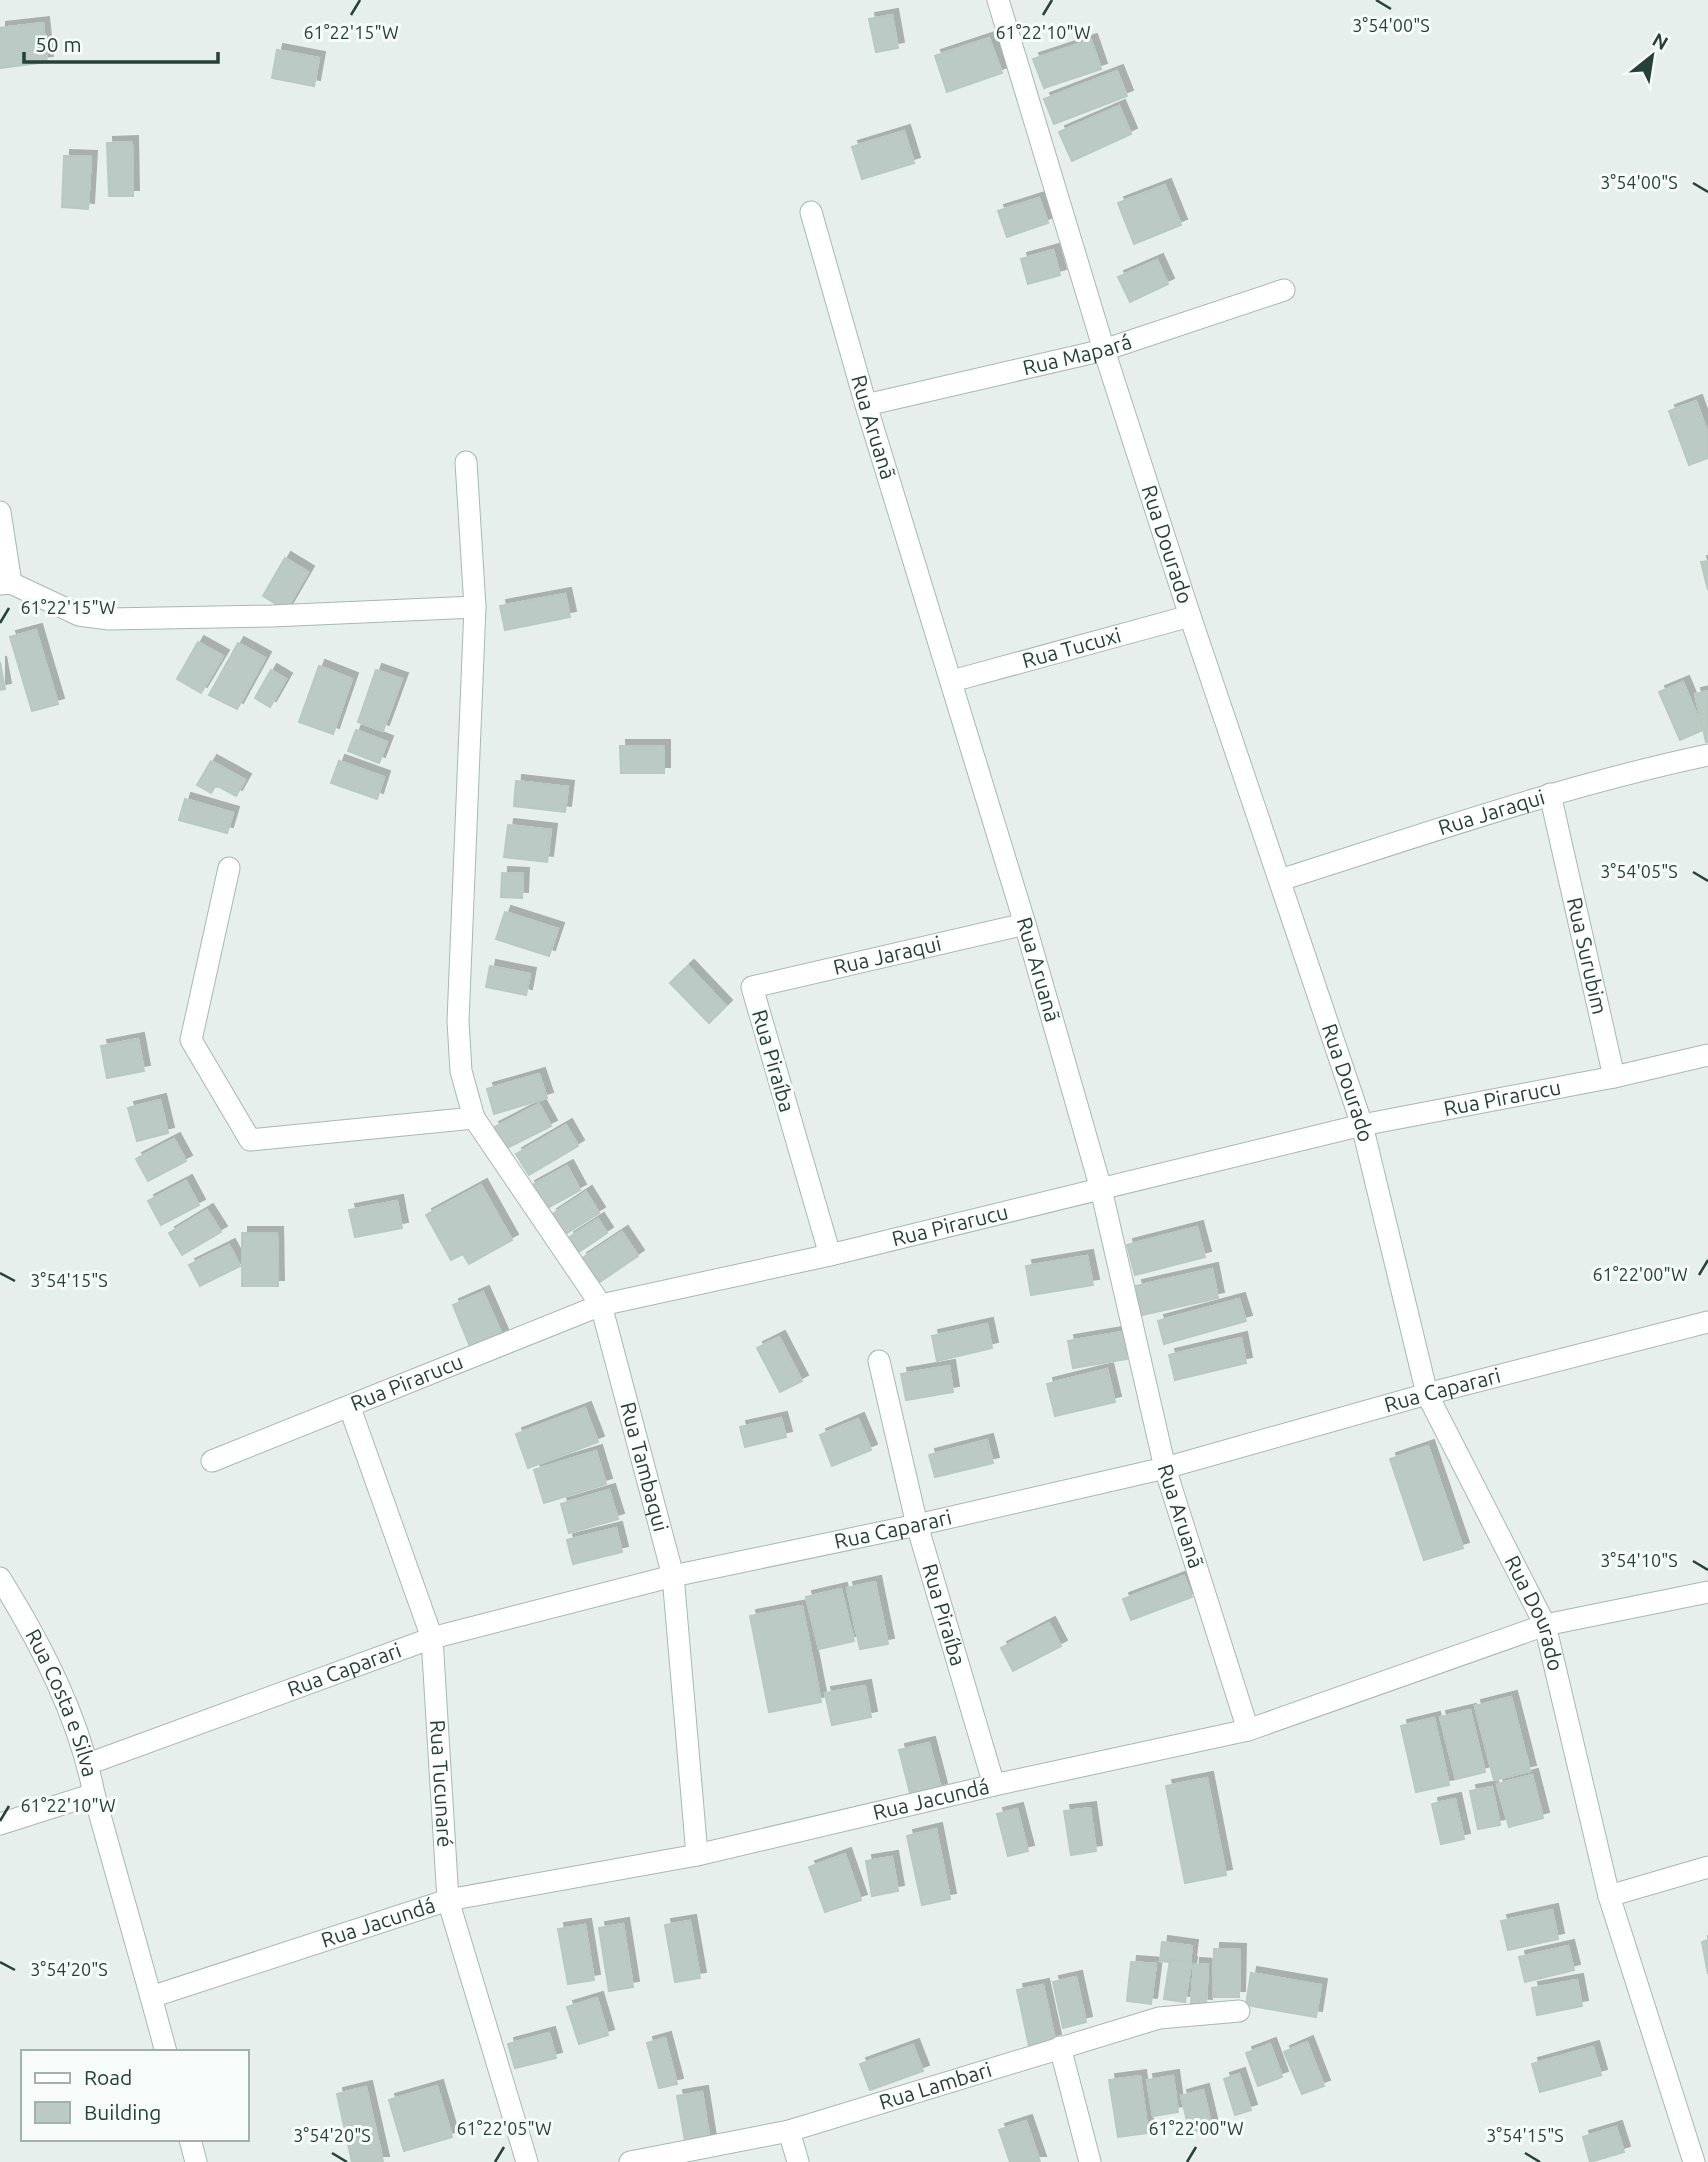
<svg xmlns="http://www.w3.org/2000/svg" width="1708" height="2162" viewBox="0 0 1708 2162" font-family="Ubuntu,sans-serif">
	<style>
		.building { fill: #bbcac4; stroke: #b8c9c2; stroke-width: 2; filter: url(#shadow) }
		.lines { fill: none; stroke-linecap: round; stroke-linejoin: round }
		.minor-casing { stroke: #a8b8b2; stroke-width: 23 }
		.tertiary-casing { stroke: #a8b8b2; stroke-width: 23 }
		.minor { stroke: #fff; stroke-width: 21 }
		.tertiary { stroke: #fff; stroke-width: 21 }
		.ticks { fill: none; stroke: #24423a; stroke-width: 2.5 }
		.labels { text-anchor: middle; stroke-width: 6; stroke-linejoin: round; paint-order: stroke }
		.street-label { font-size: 21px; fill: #24423a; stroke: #f7fbf9 }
		.ticks-label { font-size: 18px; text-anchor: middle; fill: #24423a; stroke: #f7fbf9; stroke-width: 6; stroke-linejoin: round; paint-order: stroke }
	</style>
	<defs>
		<filter id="shadow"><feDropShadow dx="6" dy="-6" stdDeviation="0" flood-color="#0004"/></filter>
	</defs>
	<rect width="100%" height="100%" fill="#e6efeb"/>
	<!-- building -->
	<g class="building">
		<path d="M892,15L898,48L876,52L869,19Z"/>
		<path d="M43,23L47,62L0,68V28Z"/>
		<path d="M989,38L1002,73L947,92L935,56Z"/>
		<path d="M1091,40L1101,69L1044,88L1033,59Z"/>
		<path d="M277,50L319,58L314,86L272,78Z"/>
		<path d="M1117,71L1127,96L1054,124L1044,99Z"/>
		<path d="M1119,106L1131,134L1072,161L1059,132Z"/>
		<path d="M904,131L914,163L862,179L852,147Z"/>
		<path d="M132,142L133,196H109L107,143Z"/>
		<path d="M64,156L91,157L88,209L62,207Z"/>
		<path d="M1165,185L1181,225L1134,244L1118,203Z"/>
		<path d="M1039,198L1048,223L1007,237L998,211Z"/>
		<path d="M1053,250L1060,275L1028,284L1021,259Z"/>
		<path d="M1157,260L1168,284L1130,302L1118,277Z"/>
		<path d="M1696,401L1708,434V458L1689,465L1669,411Z"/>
		<path d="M285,558L308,572L286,610L263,596Z"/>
		<path d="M1708,561V590L1701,562Z"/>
		<path d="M565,594L570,617L505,630L500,606Z"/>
		<path d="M36,630L58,704L32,711L10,637Z"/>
		<path d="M198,642L223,656L201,693L177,679Z"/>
		<path d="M238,643L265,658L237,709L209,695Z"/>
		<path d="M0,662L5,689L0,690Z"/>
		<path d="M319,666L352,679L333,734L299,722Z"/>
		<path d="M271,670L286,679L270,707L255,698Z"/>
		<path d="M376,670L402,679L383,731L358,722Z"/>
		<path d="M1683,682L1703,730L1680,740L1659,692Z"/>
		<path d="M1708,691V742H1706L1695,694Z"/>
		<path d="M356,730L387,742L379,763L348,751Z"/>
		<path d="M620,746H664V773H621Z"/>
		<path d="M211,761L245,780L236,796L216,785L211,793L197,785Z"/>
		<path d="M339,761L384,777L377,799L331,783Z"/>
		<path d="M516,781L568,787L565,812L514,806Z"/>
		<path d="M185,799L233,813L227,833L179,820Z"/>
		<path d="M508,825L551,830L547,862L504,857Z"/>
		<path d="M502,873L523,874L522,898L501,897Z"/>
		<path d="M505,912L558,929L549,956L496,939Z"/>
		<path d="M490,966L530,974L526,995L486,987Z"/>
		<path d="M688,966L726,1006L709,1023L670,983Z"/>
		<path d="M138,1039L144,1071L107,1078L101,1046Z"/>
		<path d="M539,1074L547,1098L494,1114L487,1089Z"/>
		<path d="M160,1100L168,1133L137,1141L128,1108Z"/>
		<path d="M539,1104L551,1126L505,1149L493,1128Z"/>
		<path d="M566,1125L578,1146L529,1175L516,1154Z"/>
		<path d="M174,1139L186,1161L148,1181L136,1159Z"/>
		<path d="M567,1166L580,1190L542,1211L529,1187Z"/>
		<path d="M186,1181L199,1205L161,1225L148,1201Z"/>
		<path d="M481,1185L512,1240L469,1264L463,1254L451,1260L426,1215Z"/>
		<path d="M586,1192L599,1213L564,1235L551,1215Z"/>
		<path d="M397,1201L402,1228L355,1237L349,1210Z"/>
		<path d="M207,1210L221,1232L182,1255L169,1233Z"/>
		<path d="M598,1219L607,1233L577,1253L568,1238Z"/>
		<path d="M1197,1227L1205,1257L1135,1275L1127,1245Z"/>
		<path d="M622,1232L638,1256L598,1283L581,1259Z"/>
		<path d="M242,1233H277L278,1286H242Z"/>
		<path d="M229,1245L240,1266L200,1286L189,1265Z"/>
		<path d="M1087,1256L1093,1285L1031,1295L1026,1266Z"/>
		<path d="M1212,1269L1218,1298L1142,1315L1136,1286Z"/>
		<path d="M483,1292L502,1335L471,1349L453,1305Z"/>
		<path d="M1239,1299L1246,1321L1164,1344L1158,1321Z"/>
		<path d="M987,1324L992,1348L937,1361L932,1336Z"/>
		<path d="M1123,1332L1127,1359L1073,1368L1068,1341Z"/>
		<path d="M779,1337L802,1381L780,1392L757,1348Z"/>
		<path d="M1241,1338L1246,1363L1175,1380L1169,1355Z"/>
		<path d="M949,1366L953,1392L906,1400L901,1374Z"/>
		<path d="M1107,1369L1115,1402L1055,1416L1047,1384Z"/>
		<path d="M585,1408L598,1442L528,1468L516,1434Z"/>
		<path d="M781,1418L786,1437L745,1447L740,1427Z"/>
		<path d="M858,1419L871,1450L832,1466L820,1435Z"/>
		<path d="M987,1440L993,1463L935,1477L929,1455Z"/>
		<path d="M1428,1446L1463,1548L1424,1560L1390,1459Z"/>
		<path d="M596,1451L606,1484L544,1503L534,1470Z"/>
		<path d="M609,1490L618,1519L569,1533L561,1504Z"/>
		<path d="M616,1528L622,1552L573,1564L567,1540Z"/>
		<path d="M1184,1576L1192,1597L1131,1620L1123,1599Z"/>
		<path d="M875,1582L888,1644L860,1649L847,1588Z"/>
		<path d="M841,1589L854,1641L819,1649L806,1597Z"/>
		<path d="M802,1606L821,1702L769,1712L750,1616Z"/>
		<path d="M1049,1623L1061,1646L1013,1671L1001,1648Z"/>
		<path d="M865,1686L871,1717L832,1725L825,1693Z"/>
		<path d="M1511,1697L1530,1771L1494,1780L1475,1706Z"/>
		<path d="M1470,1710L1485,1772L1456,1779L1440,1717Z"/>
		<path d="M1434,1718L1449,1785L1416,1792L1401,1726Z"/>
		<path d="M929,1743L941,1789L911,1797L899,1750Z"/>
		<path d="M1532,1775L1543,1818L1509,1827L1497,1784Z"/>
		<path d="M1207,1778L1226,1875L1185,1883L1166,1786Z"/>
		<path d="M1492,1787L1500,1825L1478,1829L1470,1791Z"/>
		<path d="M1455,1799L1464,1839L1441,1844L1432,1804Z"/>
		<path d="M1090,1808L1096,1851L1071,1855L1064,1811Z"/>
		<path d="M1017,1809L1028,1851L1008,1856L997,1814Z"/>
		<path d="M936,1829L950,1899L922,1905L907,1836Z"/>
		<path d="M845,1854L861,1900L825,1912L809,1867Z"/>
		<path d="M892,1857L898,1891L872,1896L866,1861Z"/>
		<path d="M1552,1910L1558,1939L1508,1950L1501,1921Z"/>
		<path d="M690,1921L700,1978L675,1982L665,1925Z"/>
		<path d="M623,1924L633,1987L609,1991L599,1928Z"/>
		<path d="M585,1925L594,1980L568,1984L558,1929Z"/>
		<path d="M1708,1940V1974L1702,1942Z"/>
		<path d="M1162,1942L1192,1946L1190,1962L1169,1959V1962L1160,1961Z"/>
		<path d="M1568,1946L1574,1970L1525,1982L1519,1957Z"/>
		<path d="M1214,1949L1240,1950L1239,1997H1213Z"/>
		<path d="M1170,1960L1191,1963L1185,2002L1164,1999Z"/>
		<path d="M1131,1962L1156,1964L1151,2004L1127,2001Z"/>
		<path d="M1194,1964L1208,1965L1206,2005L1191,2004Z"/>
		<path d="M1251,1973L1321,1985L1316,2017L1246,2005Z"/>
		<path d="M1076,1977L1086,2022L1063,2028L1053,1982Z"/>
		<path d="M1577,1980L1582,2006L1537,2015L1532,1988Z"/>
		<path d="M1043,1985L1055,2040L1029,2046L1017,1990Z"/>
		<path d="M597,1998L608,2035L579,2044L567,2007Z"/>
		<path d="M549,2033L556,2058L515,2068L508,2044Z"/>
		<path d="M665,2038L677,2084L659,2088L647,2043Z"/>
		<path d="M1307,2042L1324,2086L1302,2094L1284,2052Z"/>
		<path d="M1270,2044L1282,2077L1258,2086L1246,2053Z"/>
		<path d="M913,2045L923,2071L870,2090L860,2064Z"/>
		<path d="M1593,2047L1601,2075L1540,2092L1532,2064Z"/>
		<path d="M1239,2074L1251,2110L1235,2115L1224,2079Z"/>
		<path d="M1140,2076L1148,2133L1118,2137L1109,2080Z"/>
		<path d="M1173,2076L1178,2112L1153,2116L1147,2080Z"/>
		<path d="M437,2086L452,2137L404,2151L389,2100Z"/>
		<path d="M366,2087L383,2162H352L337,2094Z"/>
		<path d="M1203,2090L1212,2128L1190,2133L1181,2096Z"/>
		<path d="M702,2092L710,2142L686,2146L677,2096Z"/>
		<path d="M1026,2121L1040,2162H1010L999,2130Z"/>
		<path d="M1616,2127L1624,2152L1590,2162L1583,2137Z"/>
	</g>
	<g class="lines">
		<!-- minor casing -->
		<g class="minor-casing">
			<g id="minor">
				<path id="s1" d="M998,0L1104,350L1190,616L1362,1125L1427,1394L1545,1625L1609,1896L1694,2162"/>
				<path id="s2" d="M811,212L866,405L1025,924L1101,1189L1165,1468L1248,1730"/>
				<path id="s3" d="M866,405L1104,350L1284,290"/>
				<path id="s4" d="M466,462L475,607L458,1021L461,1071L474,1118L601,1305L673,1576L697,1855"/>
				<path d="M0,512L11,583"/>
				<path d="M0,584L11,583L79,615L109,619L272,616L475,607"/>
				<path id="s5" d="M952,681L1190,616"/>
				<path id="s6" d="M1550,794L1614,1077"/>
				<path d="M229,868L191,1040L250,1140L474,1118"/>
				<path id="s7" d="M1280,880C1422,835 1562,786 1708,755"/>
				<path id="s8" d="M830,1255L752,987L1025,924"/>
				<path id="s9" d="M879,1361L917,1525L994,1785"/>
				<path id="s10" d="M350,1408L432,1638L448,1900L527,2162"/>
				<path id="s11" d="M212,1461L601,1305L830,1255L1362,1125L1614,1077L1708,1055"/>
				<path id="s12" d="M88,1764L432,1638L673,1576L917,1525L1165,1468L1427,1394L1708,1322"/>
				<path d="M0,1824L94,1794"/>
				<path d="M1609,1896L1708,1867"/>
				<path d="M1060,2047L1090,2162"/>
				<path id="s13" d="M166,2052L151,1997L448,1900L697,1855L994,1785L1248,1730L1545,1625L1708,1592"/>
				<path d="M789,2131L798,2162"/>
				<path d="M190,2139L196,2162"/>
				<path id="s14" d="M630,2162L789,2131L1159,2018L1239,2011"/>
			</g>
		</g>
		<!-- tertiary casing -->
		<g class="tertiary-casing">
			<g id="tertiary">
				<path id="s15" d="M0,1578C41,1644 79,1717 94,1794L151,1997"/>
			</g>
		</g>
		<!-- minor -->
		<use href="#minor" class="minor"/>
		<!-- tertiary -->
		<use href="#tertiary" class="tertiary"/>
	</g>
	<!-- ticks -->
	<path class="ticks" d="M1376,0L1391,9M351,15L360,0M1043,15L1052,0M1693,183L1708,192M0,623L9,608M1693,872L1708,881M0,1273L15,1281M1699,1275L1708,1260M1693,1561L1708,1570M0,1821L9,1806M0,1962L15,1970M332,2153L347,2162M1525,2153L1540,2162M495,2162L504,2147M1187,2162L1196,2147"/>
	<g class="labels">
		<!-- street labels -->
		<g class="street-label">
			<text dy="7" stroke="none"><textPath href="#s3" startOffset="217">Rua Mapará</textPath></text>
			<text dy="7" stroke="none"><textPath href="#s2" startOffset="224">Rua Aruanã</textPath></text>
			<text dy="7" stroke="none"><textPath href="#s1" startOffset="570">Rua Dourado</textPath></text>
			<text dy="7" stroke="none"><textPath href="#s5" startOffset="124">Rua Tucuxi</textPath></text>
			<text dy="7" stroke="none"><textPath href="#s7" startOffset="222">Rua Jaraqui</textPath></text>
			<text dy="7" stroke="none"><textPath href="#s8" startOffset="418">Rua Jaraqui</textPath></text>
			<text dy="7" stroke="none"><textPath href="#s6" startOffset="166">Rua Surubim</textPath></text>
			<text dy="7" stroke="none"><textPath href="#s2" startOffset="791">Rua Aruanã</textPath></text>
			<text transform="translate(773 1061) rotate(74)" y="7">Rua Piraíba</text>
			<text dy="7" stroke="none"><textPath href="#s1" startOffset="1138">Rua Dourado</textPath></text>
			<text dy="7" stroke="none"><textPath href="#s11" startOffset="1344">Rua Pirarucu</textPath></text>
			<text dy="7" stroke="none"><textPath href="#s11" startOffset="777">Rua Pirarucu</textPath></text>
			<text dy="7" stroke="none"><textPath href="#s11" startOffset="210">Rua Pirarucu</textPath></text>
			<text dy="7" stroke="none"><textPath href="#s12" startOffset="1407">Rua Caparari</textPath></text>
			<text dy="7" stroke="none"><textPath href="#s4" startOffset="1052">Rua Tambaqui</textPath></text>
			<text dy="7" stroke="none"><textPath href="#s2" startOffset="1356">Rua Aruanã</textPath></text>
			<text dy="7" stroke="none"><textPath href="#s12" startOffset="840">Rua Caparari</textPath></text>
			<text dy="7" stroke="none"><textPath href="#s9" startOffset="262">Rua Piraíba</textPath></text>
			<text dy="7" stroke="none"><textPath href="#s1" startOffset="1704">Rua Dourado</textPath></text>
			<text dy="7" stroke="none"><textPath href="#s12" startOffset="273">Rua Caparari</textPath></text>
			<text dy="7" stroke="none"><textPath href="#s15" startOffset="140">Rua Costa e Silva</textPath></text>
			<text dy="7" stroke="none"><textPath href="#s10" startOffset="390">Rua Tucunaré</textPath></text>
			<text dy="7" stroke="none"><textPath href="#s13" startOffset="863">Rua Jacundá</textPath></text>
			<text dy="7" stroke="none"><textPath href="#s13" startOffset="296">Rua Jacundá</textPath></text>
			<text dy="7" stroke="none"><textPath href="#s14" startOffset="315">Rua Lambari</textPath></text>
		</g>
	</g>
	<g class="ticks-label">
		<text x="1391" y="32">3°54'00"S</text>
		<text x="351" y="39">61°22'15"W</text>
		<text x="1043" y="39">61°22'10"W</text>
		<text x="1639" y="189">3°54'00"S</text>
		<text x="68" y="614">61°22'15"W</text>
		<text x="1639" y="878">3°54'05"S</text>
		<text x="1640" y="1281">61°22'00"W</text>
		<text x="69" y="1287">3°54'15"S</text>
		<text x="1639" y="1567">3°54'10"S</text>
		<text x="68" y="1812">61°22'10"W</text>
		<text x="69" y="1976">3°54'20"S</text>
		<text x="504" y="2135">61°22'05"W</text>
		<text x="1196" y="2135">61°22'00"W</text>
		<text x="332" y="2142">3°54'20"S</text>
		<text x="1525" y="2142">3°54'15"S</text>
	</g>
	<!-- legend -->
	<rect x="21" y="2050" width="228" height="91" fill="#f7fbf9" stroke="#a3b1ad" stroke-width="2"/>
	<rect x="35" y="2073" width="35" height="10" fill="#ffffff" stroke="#a3b1ad" stroke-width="2"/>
	<text x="84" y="2085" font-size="21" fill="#24423a">Road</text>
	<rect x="35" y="2102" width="35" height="21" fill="#bbcac4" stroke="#a3b1ad" stroke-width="2"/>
	<text x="84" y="2120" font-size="21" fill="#24423a">Building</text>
	<!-- north arrow -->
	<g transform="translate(1652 56) rotate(30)" stroke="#f7fbf9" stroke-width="5" paint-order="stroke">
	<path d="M0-5L12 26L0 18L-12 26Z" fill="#24423a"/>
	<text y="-10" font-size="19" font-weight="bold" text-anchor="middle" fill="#24423a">N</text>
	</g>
	<!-- scale -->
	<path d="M24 52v10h194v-10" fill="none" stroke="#24423a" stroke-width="3.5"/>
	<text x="35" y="52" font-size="21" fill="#24423a" stroke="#f7fbf9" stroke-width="5" paint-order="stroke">50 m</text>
</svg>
